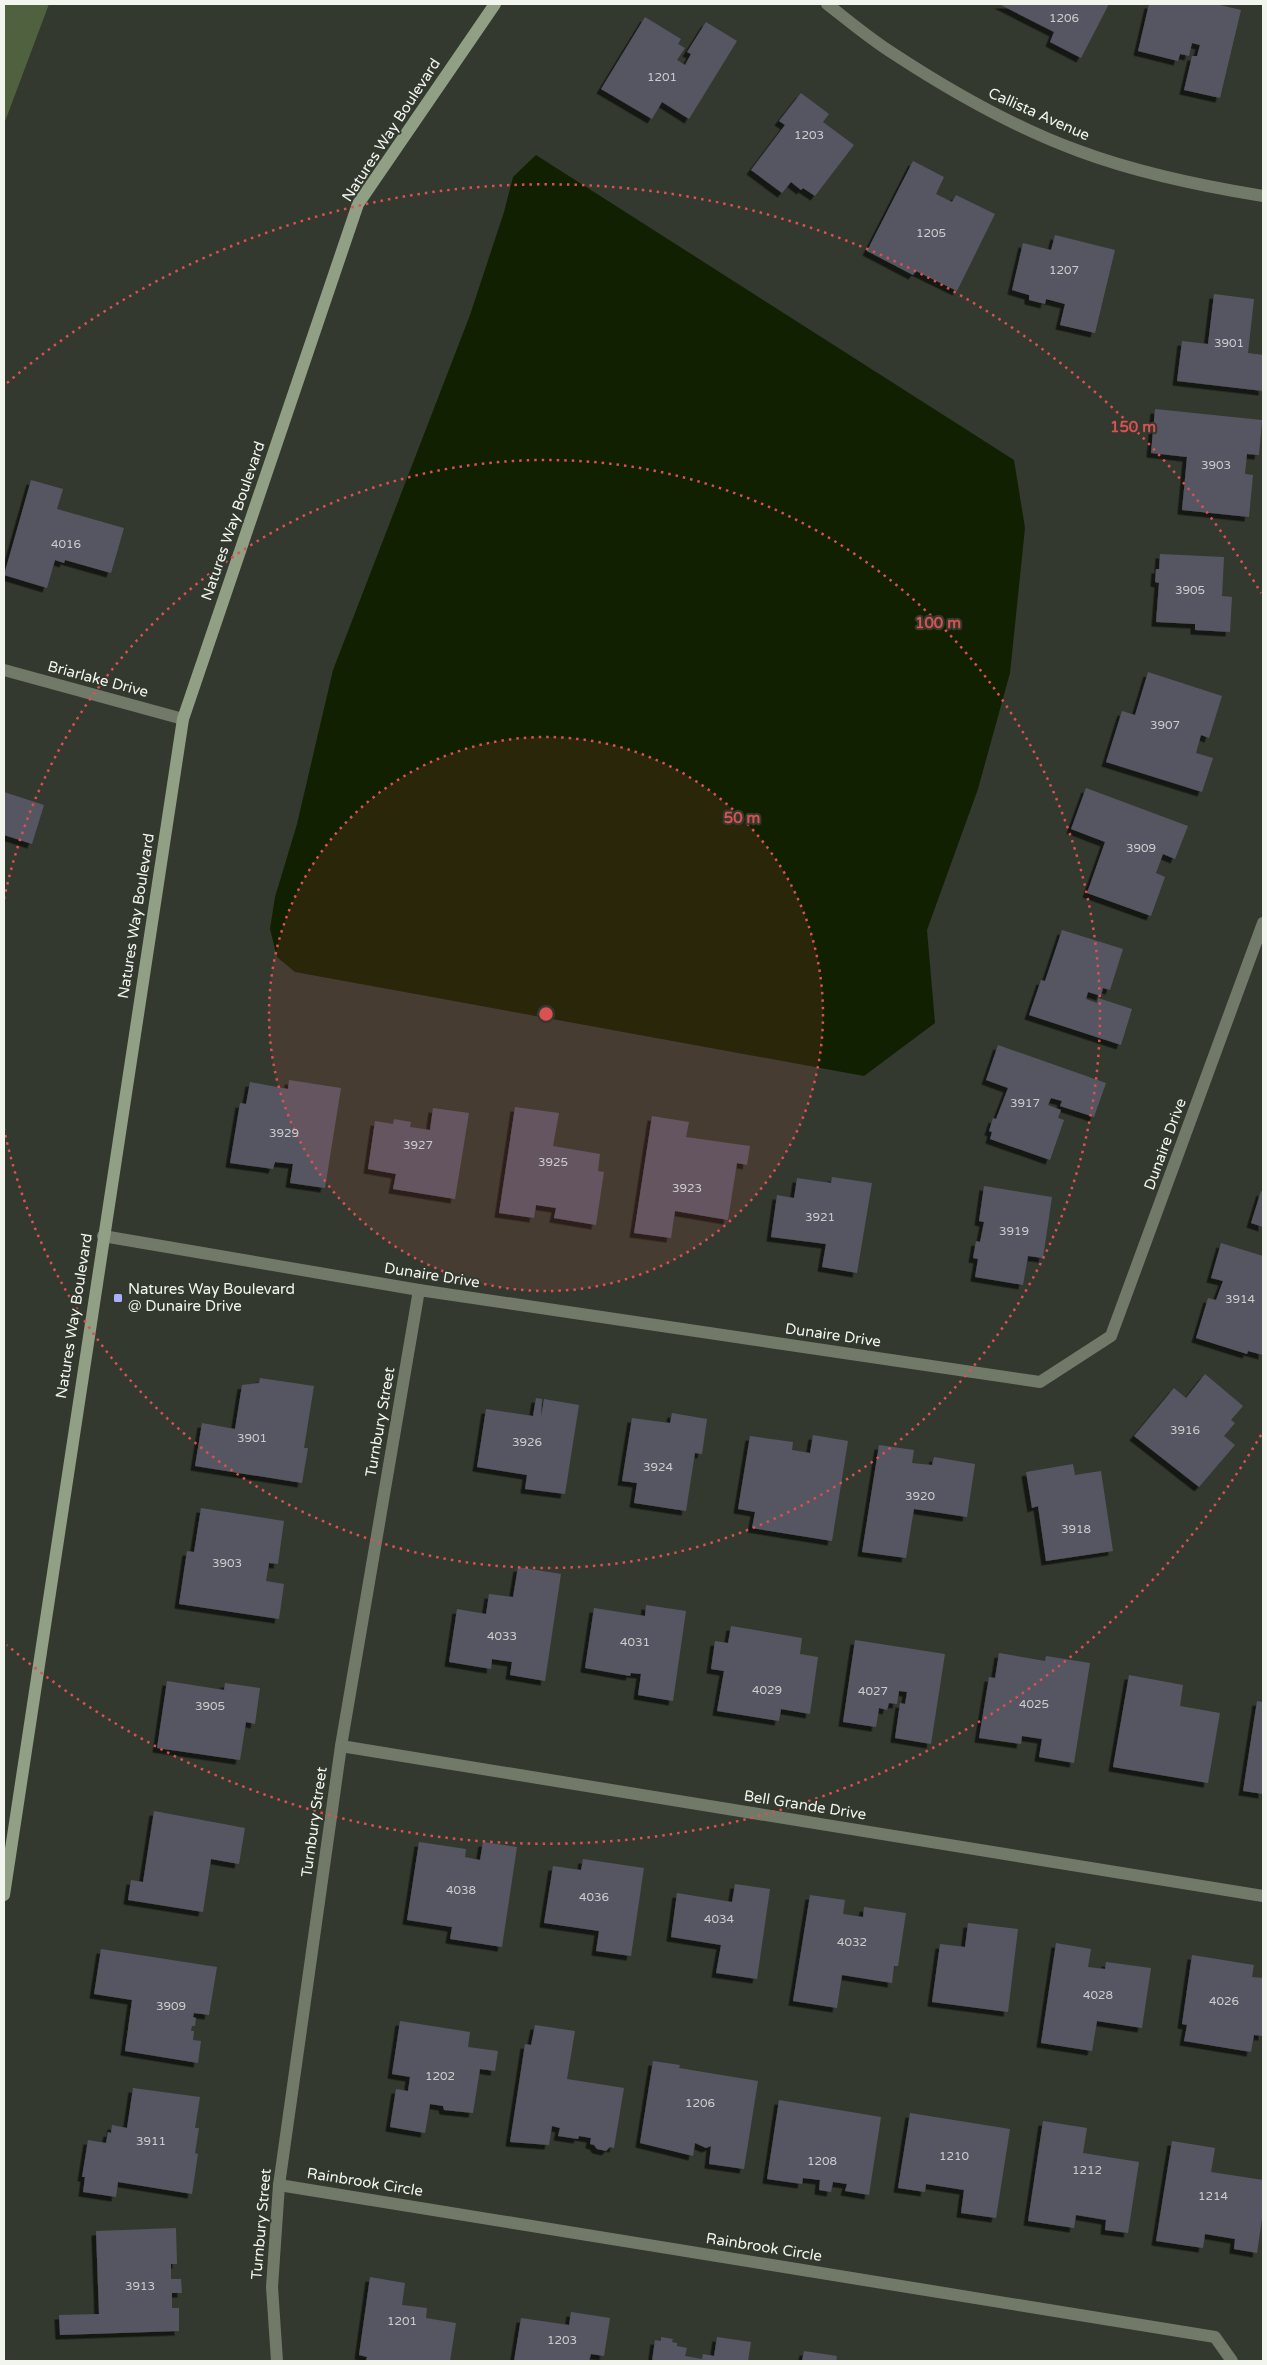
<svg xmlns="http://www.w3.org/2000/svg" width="1267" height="2365" viewBox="0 0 1267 2365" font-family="'Varela Round',sans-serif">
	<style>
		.green { fill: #50613f }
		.water { fill: #112000 }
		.building { fill: #555662; filter: url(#shadow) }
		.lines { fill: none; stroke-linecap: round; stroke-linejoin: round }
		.street { stroke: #717a69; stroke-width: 12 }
		.secondary { stroke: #91a084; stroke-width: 12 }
		.ring { fill: none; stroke: #db5150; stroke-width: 2.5; stroke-dasharray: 2.5 5 }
		.poi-dot { fill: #aab0fb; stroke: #33392e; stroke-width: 2 }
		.labels { text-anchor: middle; stroke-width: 4; stroke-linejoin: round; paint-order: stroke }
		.number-label { font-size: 12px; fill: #cacdcb }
		.street-label { font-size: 15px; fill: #f1f5ee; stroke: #33392e }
		.poi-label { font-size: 15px; fill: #f1f5ee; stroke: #33392e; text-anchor: start }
		.centre { fill: #db5150; stroke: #33392e; stroke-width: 2.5 }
		.ring-label { font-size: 15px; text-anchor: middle; font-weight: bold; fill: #db5150; stroke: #33392e; stroke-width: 4; stroke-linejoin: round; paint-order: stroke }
	</style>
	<defs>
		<filter id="shadow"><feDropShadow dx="-4.5" dy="4.5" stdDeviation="0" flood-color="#0009"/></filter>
	</defs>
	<rect width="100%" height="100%" fill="#33392e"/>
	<!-- green -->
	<path class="green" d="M4,4H49L4,124Z"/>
	<!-- water -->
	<path class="water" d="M536,155L1014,460L1025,528L1010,673L978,789L927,930L935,1023L864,1076L295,972L277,957L270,929L275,897L297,824L333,670L470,315L504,212L513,177Z"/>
	<!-- building -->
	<g class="building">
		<path d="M999,4H1109L1081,58L1050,42L1054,32Z"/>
		<path d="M1149,4H1216L1241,10L1220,98L1184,90L1192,56H1197L1200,45L1192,43L1189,56L1180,54L1178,61L1138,51Z"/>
		<path d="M645,17L681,39L678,44L685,48L677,60L685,65L691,54L687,52L706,22L737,41L689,119L662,102L652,119L601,89Z"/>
		<path d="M801,93L829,114L823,122L854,145L815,196L803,188L801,190L791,182L782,193L751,170L785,125L779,121Z"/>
		<path d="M913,161L944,177L936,194L952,202L956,195L995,214L957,291L916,271L913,275L867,251Z"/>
		<path d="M1055,235L1115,250L1095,333L1060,325L1065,304L1046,299L1045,304L1029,300V295L1012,290L1023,243L1051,250Z"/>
		<path d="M1214,294L1254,299L1248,353L1263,355V391L1177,381L1182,341L1208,344Z"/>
		<path d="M1155,409L1262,420L1259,455L1247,454L1245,474L1253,475L1249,517L1182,510L1187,457L1151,453Z"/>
		<path d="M31,480L63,489L57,509L124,528L111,573L65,560L64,563L55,560L47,588L4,575Z"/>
		<path d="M1160,554L1224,557L1222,596L1232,597L1230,632L1195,630V624L1156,622L1159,583L1155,582L1156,569H1159Z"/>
		<path d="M1148,672L1222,696L1209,738L1201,735L1196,753L1213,758L1202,792L1106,762L1122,711L1135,715Z"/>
		<path d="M1086,788L1188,826L1175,859L1163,854L1156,873L1165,877L1151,916L1087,893L1105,842L1071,829Z"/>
		<path d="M4,792L44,805L32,844L4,835Z"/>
		<path d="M1062,930L1123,949L1110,990L1103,988L1101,996L1088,992L1086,999L1097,1003L1098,998L1132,1009L1121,1045L1029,1015L1041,980L1045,981Z"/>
		<path d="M998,1045L1106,1083L1094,1117L1060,1106L1062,1101L1051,1098L1048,1105L1061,1110L1058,1118L1064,1120L1050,1160L990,1139L992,1132L989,1131L993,1118L996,1119L1008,1088L986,1080Z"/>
		<path d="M289,1080L341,1088L325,1188L290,1183L293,1164L275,1162L273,1169L230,1163L240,1103L246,1104L250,1082L288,1089Z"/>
		<path d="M515,1107L559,1113L553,1146L600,1154L598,1171L604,1172L596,1225L554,1218L556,1208L536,1205L534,1218L499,1213Z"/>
		<path d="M433,1108L469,1113L455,1199L393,1189L396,1174L368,1169L375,1121L393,1124L394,1119L411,1122L410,1127L430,1130Z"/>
		<path d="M652,1116L689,1122L686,1137L750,1146L747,1165L737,1163L728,1220L675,1211L671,1238L634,1233Z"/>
		<path d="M832,1177L872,1183L857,1273L822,1267L826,1244L771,1237L777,1195L794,1198L797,1178L831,1183Z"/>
		<path d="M984,1186L1052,1197L1043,1258L1028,1256L1023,1285L975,1277L978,1259L973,1258L976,1241L980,1242L984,1222L979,1221Z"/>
		<path d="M1261,1191L1263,1192V1227L1251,1223Z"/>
		<path d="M1221,1243L1263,1256V1355L1248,1351L1247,1354L1196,1338L1208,1298L1216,1300L1223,1281L1211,1278Z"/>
		<path d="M1205,1374L1243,1406L1231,1420L1235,1423L1224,1436L1235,1445L1199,1487L1134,1436L1174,1388L1186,1398Z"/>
		<path d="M260,1378L314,1386L304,1448H308L302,1483L195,1466L202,1423L235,1429L242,1385L259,1383Z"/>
		<path d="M536,1398L542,1399L541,1417L544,1399L579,1405L565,1494L525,1489L527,1475L477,1467L486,1409L533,1416Z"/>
		<path d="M672,1413L707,1419L702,1454L695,1453L686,1511L634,1503L637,1483L622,1481L632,1418L670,1423Z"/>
		<path d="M813,1435L848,1441L832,1541L752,1528L755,1512L738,1509L750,1436L793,1442L792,1450L810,1453Z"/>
		<path d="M879,1445L914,1450L912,1463L932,1465L934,1457L975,1464L967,1517L914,1509L906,1558L862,1552Z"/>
		<path d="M1073,1464L1075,1475L1101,1471L1113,1551L1046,1561L1038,1506L1032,1508L1026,1472Z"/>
		<path d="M201,1508L284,1521L278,1564L269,1563L266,1581L284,1584L279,1619L179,1604L187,1551L194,1552Z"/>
		<path d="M518,1567L561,1574L545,1681L510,1675L512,1662L492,1659L491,1669L449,1662L457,1609L486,1614L489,1594L513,1597Z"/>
		<path d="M646,1605L686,1611L673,1701L638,1695L641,1674L631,1673L630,1676L585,1668L594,1608L645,1616Z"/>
		<path d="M731,1626L802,1638L800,1654L818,1657L810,1714L781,1709L779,1721L717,1711L724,1671L711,1669L715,1641L728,1643Z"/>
		<path d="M855,1640L945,1654L931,1744L895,1738L900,1703L905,1704L907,1692L899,1691L897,1704L889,1703L887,1710L879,1708L876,1727L843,1722Z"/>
		<path d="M999,1653L1045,1661L1046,1656L1090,1663L1074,1763L1039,1757L1042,1739L1022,1736L1021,1744L979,1738L989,1677L995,1678Z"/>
		<path d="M1129,1675L1183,1685L1180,1706L1220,1713L1208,1783L1113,1767Z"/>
		<path d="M167,1681L224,1690L225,1683L260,1688L255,1724L246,1722L240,1760L157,1748Z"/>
		<path d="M1257,1701L1263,1702V1794L1243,1791Z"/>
		<path d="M154,1811L245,1828L239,1864L211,1859L203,1912L128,1900L131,1880L143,1882Z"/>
		<path d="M419,1842L466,1849L465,1857L480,1860L483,1842L517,1847L502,1947L450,1939L452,1927L407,1920Z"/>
		<path d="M583,1859L644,1868L631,1956L596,1951L599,1931L544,1923L553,1866L581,1870Z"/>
		<path d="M735,1884L770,1889L757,1979L716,1973L721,1945L671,1937L677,1893L732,1902Z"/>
		<path d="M810,1895L845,1900L843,1914L863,1917L864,1907L906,1913L898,1966H894L892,1983L842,1975L837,2008L793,2001Z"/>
		<path d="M968,1923L1018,1929L1008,2012L932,2002L940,1944L965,1947Z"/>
		<path d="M1056,1943L1091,1949L1088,1967L1105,1969L1106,1962L1151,1968L1142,2028L1097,2021L1092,2051L1041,2043Z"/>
		<path d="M101,1949L217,1967L209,2015L194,2013L193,2017L196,2018L195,2026H192L191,2031H194L193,2040L201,2041L198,2063L125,2051L132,2000L94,1994Z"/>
		<path d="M1192,1955L1254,1965L1252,1977L1263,1978V2036L1254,2035L1251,2052L1184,2041L1187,2025L1182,2024Z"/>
		<path d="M400,2021L470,2032L468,2047L498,2051L495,2071L480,2069L473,2113L444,2110L443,2106L430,2104L425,2133L390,2127L396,2089L408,2091L410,2077L392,2074Z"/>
		<path d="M535,2025L575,2031L567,2079L624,2088L614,2148L610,2147L606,2151L597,2149L594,2145L590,2144L591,2138L579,2136L578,2139L558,2136L560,2128L552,2126L549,2145L510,2142L525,2044L531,2045Z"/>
		<path d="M653,2061L680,2065L679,2068L758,2081L744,2169L709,2164L711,2146L706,2148L695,2143L693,2156L640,2143Z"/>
		<path d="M133,2088L200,2097L195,2128H199L195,2153L198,2154L192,2194L118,2182L116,2197L83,2192L85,2177H82L88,2140L106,2143L108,2132L111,2133L112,2125L127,2128Z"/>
		<path d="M779,2100L881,2117L869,2195L845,2191L847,2184L833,2182L831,2192L819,2190L820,2180L803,2178L802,2184L767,2179Z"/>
		<path d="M910,2113L1010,2129L996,2218L961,2213L964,2190L926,2184L925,2192L898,2188Z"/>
		<path d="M1043,2121L1087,2128L1083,2153L1139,2162L1128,2233L1105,2230L1106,2220L1076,2215L1074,2228L1028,2221Z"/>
		<path d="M1172,2141L1215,2148L1211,2172L1263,2180V2212L1257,2253L1234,2249L1235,2239L1205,2234L1203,2248L1156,2241Z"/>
		<path d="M176,2228L177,2264H171V2279H181L182,2293H172V2308H179V2331L60,2335L59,2315L99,2314L96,2231Z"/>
		<path d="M370,2277L405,2283L402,2305L427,2308L426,2318L456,2323L450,2361H366L367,2357L359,2355Z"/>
		<path d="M571,2312L610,2318L604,2356L591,2354L589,2361H514L521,2318L569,2325Z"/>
		<path d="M661,2337L673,2339L672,2342L677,2343V2346L687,2348L685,2356L702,2359L703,2354L714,2356L717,2337L751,2342L748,2361H652L655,2340L661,2341Z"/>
		<path d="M804,2351L837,2356L836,2361H802Z"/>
	</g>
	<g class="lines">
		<!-- street -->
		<g class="street">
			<path d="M827,4C849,21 870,39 894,54C952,92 1013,127 1079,151C1138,173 1201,186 1263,196"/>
			<path d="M4,670L183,719"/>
			<path d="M103,1236L419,1290L1040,1382L1111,1336L1263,923"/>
			<path d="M341,1746L1263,1896"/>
			<path d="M279,2185L1215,2337L1232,2361"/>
			<path d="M277,2361L272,2287L279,2185L341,1746L419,1290"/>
		</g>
		<!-- secondary -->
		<path class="secondary" d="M4,1895L183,719L358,204L495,4"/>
	</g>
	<!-- distance rings -->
	<circle cx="546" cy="1014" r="277" fill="#db5150" fill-opacity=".12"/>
	<g class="ring">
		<circle cx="546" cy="1014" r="277"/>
		<path d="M4 899A554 554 0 1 1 4 1129"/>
		<path d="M1261 1435A830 830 0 0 1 7 1645M7 383A830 830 0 0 1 1261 593"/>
	</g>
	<!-- markers -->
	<rect class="poi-dot" x="113" y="1293" width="10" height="10" rx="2.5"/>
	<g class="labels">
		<!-- number labels -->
		<g class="number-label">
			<text x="1064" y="22">1206</text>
			<text x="662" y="81">1201</text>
			<text x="809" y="139">1203</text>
			<text x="931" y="237">1205</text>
			<text x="1064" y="274">1207</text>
			<text x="1229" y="347">3901</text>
			<text x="1216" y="469">3903</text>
			<text x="66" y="548">4016</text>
			<text x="1190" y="594">3905</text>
			<text x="1165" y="729">3907</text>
			<text x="1141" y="852">3909</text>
			<text x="1025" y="1107">3917</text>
			<text x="284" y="1137">3929</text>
			<text x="418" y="1149">3927</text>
			<text x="553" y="1166">3925</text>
			<text x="687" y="1192">3923</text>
			<text x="820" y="1221">3921</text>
			<text x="1014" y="1235">3919</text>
			<text x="1240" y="1303">3914</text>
			<text x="1185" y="1434">3916</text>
			<text x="252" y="1442">3901</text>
			<text x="527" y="1446">3926</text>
			<text x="658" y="1471">3924</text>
			<text x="920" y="1500">3920</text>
			<text x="1076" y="1533">3918</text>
			<text x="227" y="1567">3903</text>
			<text x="502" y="1640">4033</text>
			<text x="635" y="1646">4031</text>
			<text x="767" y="1694">4029</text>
			<text x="873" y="1695">4027</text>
			<text x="1034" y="1708">4025</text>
			<text x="210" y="1710">3905</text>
			<text x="461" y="1894">4038</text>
			<text x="594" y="1901">4036</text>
			<text x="719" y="1923">4034</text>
			<text x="852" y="1946">4032</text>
			<text x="1098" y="1999">4028</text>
			<text x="1224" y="2005">4026</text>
			<text x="171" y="2010">3909</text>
			<text x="440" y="2080">1202</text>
			<text x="700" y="2107">1206</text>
			<text x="151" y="2145">3911</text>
			<text x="954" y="2160">1210</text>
			<text x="822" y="2165">1208</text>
			<text x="1087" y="2174">1212</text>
			<text x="1213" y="2200">1214</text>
			<text x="140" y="2290">3913</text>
			<text x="402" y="2325">1201</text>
			<text x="562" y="2344">1203</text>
		</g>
		<!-- street labels -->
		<g class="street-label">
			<text transform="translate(1039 114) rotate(24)" y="5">Callista Avenue</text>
			<text transform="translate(391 130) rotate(-57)" y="5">Natures Way Boulevard</text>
			<text transform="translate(233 521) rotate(-71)" y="5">Natures Way Boulevard</text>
			<text transform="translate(98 679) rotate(15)" y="5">Briarlake Drive</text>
			<text transform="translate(136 916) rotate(-81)" y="5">Natures Way Boulevard</text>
			<text transform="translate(1165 1144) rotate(-70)" y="5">Dunaire Drive</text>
			<text transform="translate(432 1275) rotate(9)" y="5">Dunaire Drive</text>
			<text transform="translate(74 1316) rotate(-81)" y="5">Natures Way Boulevard</text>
			<text transform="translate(833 1335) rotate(8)" y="5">Dunaire Drive</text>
			<text transform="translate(380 1422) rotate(-80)" y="5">Turnbury Street</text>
			<text transform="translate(805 1805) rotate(9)" y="5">Bell Grande Drive</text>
			<text transform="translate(314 1822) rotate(-82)" y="5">Turnbury Street</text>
			<text transform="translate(365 2182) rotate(9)" y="5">Rainbrook Circle</text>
			<text transform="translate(261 2224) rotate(-85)" y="5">Turnbury Street</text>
			<text transform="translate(764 2247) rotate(9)" y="5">Rainbrook Circle</text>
		</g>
		<!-- poi labels -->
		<g class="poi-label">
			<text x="128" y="1294">Natures Way Boulevard<tspan x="128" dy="17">@ Dunaire Drive</tspan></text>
		</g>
	</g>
	<circle cx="546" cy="1014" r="8" class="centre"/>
	<g class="ring-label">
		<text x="1133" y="432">150 m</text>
		<text x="938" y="628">100 m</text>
		<text x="742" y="823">50 m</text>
	</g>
	<!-- border -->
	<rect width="1267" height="2365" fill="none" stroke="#f1f5ee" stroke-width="10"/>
</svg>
